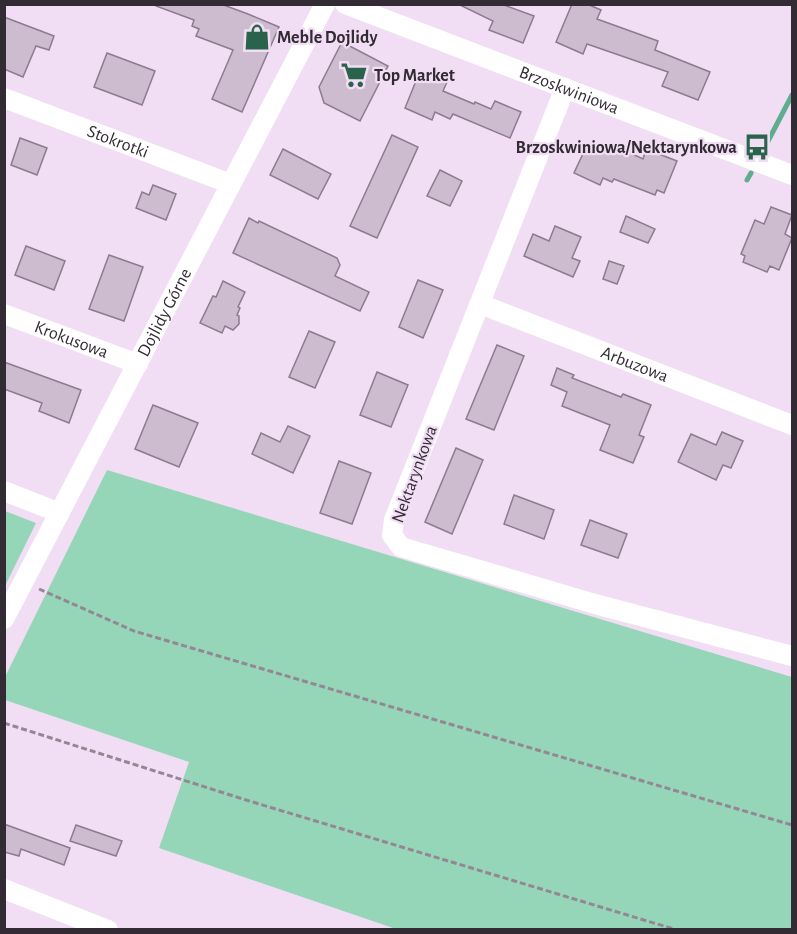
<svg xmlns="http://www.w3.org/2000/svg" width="797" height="934" viewBox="0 0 797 934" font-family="'Alegreya Sans',sans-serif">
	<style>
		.green { fill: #94d6b7 }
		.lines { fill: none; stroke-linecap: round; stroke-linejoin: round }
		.stream { stroke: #5ead8e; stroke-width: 5 }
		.building { fill: #cdbbd0; stroke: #8c7b8f; stroke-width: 1.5 }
		.path { stroke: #948695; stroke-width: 3; stroke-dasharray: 6 3; stroke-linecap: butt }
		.minor { stroke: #fff; stroke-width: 20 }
		.labels { text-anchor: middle; stroke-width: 4.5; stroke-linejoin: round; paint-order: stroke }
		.poi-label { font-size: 18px; font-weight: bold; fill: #332b34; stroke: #f2def4; text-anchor: start }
		.street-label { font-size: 18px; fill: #332b34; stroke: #f2def4 }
	</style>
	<rect width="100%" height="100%" fill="#f2def4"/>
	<!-- green -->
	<g class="green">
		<path d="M107,470L792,677V929H396L159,848L189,762L5,700V677Z"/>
		<path d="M5,511L36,523L5,586Z"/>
	</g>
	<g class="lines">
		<!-- stream -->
		<g class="stream">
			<path d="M766,145L792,95"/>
			<path d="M747,180L751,173"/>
		</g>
	</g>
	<!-- building -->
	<g class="building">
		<path d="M156,4H221L248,14L279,27L242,112L212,99L233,50L196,36L199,29L192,26L194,20L156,6Z"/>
		<path d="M458,4L504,5L534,16L523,43L489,30L493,21Z"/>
		<path d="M572,4H587L601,10L597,19L658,41L655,50L710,72L698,100L662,86L668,72L587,44L583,54L556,42Z"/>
		<path d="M4,17L54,36L49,50L36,46L23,77L4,69Z"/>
		<path d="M342,42L388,66L360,121L324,103L319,87Z"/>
		<path d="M107,53L155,71L142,105L94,87Z"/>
		<path d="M420,71L447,82L443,91L474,104L475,102L491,109L495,101L521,112L510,138L453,114L450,119L435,112L432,120L405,108Z"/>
		<path d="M392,135L418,147L377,238L350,226Z"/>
		<path d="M20,138L47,148L37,175L11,165Z"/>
		<path d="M588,143L608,152L611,144L643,159L646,149L677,161L664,193L657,190L655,195L614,179L612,182L603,178L600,185L574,173Z"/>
		<path d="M283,149L331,174L318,199L270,175Z"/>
		<path d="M440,170L462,181L450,206L427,196Z"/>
		<path d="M153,185L176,194L166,220L136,208L142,192L149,195Z"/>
		<path d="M771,207L792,215L785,234L792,238L779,270L770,266L767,272L743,262L745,256L741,254L755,220L764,224Z"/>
		<path d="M626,216L655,229L648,243L620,232Z"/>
		<path d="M249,218L258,223L259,221L337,258L340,265L335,276L369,292L360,311L233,253Z"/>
		<path d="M555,226L581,237L572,258L580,261L573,277L524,256L533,234L549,241Z"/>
		<path d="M26,246L65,261L54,290L15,275Z"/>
		<path d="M109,255L143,267L124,321L89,309Z"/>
		<path d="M609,261L624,266L617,284L603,279Z"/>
		<path d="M418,280L443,290L423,338L399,327Z"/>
		<path d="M223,281L245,292L238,307L240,308L237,315L239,316V324L233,330L225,326L222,333L200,323L213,296L216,297Z"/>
		<path d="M309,331L335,342L315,388L289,377Z"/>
		<path d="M497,345L524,356L494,430L466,419Z"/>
		<path d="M4,362L81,390L69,423L39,411L42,403L4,389Z"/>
		<path d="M557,368L574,375L572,378L621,397L623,394L651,405L639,435L644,437L633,463L600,450L610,425L562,406L567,392L551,385Z"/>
		<path d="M377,372L408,385L391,427L360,415Z"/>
		<path d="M153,405L198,423L179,467L135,449Z"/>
		<path d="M288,426L310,436L293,473L252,454L261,433L280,442Z"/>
		<path d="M722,432L743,441L731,468L723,465L716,480L678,462L691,434L716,445Z"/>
		<path d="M456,448L483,460L452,534L425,522Z"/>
		<path d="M339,461L371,473L352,524L320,513Z"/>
		<path d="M514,495L554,510L544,539L504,524Z"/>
		<path d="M590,520L627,534L618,558L581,545Z"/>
		<path d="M4,824L70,848L64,865L21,849L19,856L4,852Z"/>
		<path d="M76,825L122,841L116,856L70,841Z"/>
	</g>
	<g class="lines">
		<!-- path -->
		<g class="path">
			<path d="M39,589L134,631L792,825"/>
			<path d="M4,723L246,800L677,930"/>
		</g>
		<!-- minor -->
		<g class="minor">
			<path id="s1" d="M345,4L792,175"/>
			<path d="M565,88L394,520L392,535L401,547L595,604L792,656"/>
			<path id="s2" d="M4,98L231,184"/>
			<path id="s3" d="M480,304L792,425"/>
			<path id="s4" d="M4,314L138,364"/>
			<path d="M4,491L60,513"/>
			<path id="s5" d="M4,619L325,4"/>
			<path d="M4,889L108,930"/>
		</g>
	</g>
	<!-- icons -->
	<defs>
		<g id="shop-bare" transform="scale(2.07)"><path d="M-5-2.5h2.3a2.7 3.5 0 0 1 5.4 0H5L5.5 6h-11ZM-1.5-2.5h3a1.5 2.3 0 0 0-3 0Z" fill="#2a634b" stroke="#f2def4" stroke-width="2.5" paint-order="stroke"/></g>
		<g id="supermarket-bare" transform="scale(2.07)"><path d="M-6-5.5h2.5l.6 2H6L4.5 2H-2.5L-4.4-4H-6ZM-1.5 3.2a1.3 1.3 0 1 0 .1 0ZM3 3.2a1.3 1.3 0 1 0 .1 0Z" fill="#2a634b" stroke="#f2def4" stroke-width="2.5" paint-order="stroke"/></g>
		<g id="bus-bare" transform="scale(2.07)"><path d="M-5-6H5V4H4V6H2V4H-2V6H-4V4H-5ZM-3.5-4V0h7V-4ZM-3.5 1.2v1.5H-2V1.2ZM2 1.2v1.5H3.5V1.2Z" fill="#2a634b" stroke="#f2def4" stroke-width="2.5" paint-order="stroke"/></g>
	</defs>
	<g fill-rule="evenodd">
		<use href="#shop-bare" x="257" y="37"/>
		<use href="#supermarket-bare" x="354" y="75"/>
		<use href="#bus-bare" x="757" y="147"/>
	</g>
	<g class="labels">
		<!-- poi labels -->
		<g class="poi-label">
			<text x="277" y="43">Meble Dojlidy</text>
			<text x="374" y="81">Top Market</text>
			<text x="737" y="153" text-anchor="end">Brzoskwiniowa/Nektarynkowa</text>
		</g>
		<!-- street labels -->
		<g class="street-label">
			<text dy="6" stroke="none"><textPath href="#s1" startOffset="240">Brzoskwiniowa</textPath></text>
			<text dy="6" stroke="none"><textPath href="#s2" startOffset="122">Stokrotki</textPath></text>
			<text dy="6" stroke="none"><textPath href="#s5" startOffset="346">Dojlidy Górne</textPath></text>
			<text dy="6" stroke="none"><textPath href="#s4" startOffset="72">Krokusowa</textPath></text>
			<text dy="6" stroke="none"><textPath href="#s3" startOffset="166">Arbuzowa</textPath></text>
			<text transform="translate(414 474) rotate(-70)" y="6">Nektarynkowa</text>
		</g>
	</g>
	<!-- border -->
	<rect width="797" height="934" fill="none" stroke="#332b34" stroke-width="12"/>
</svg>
